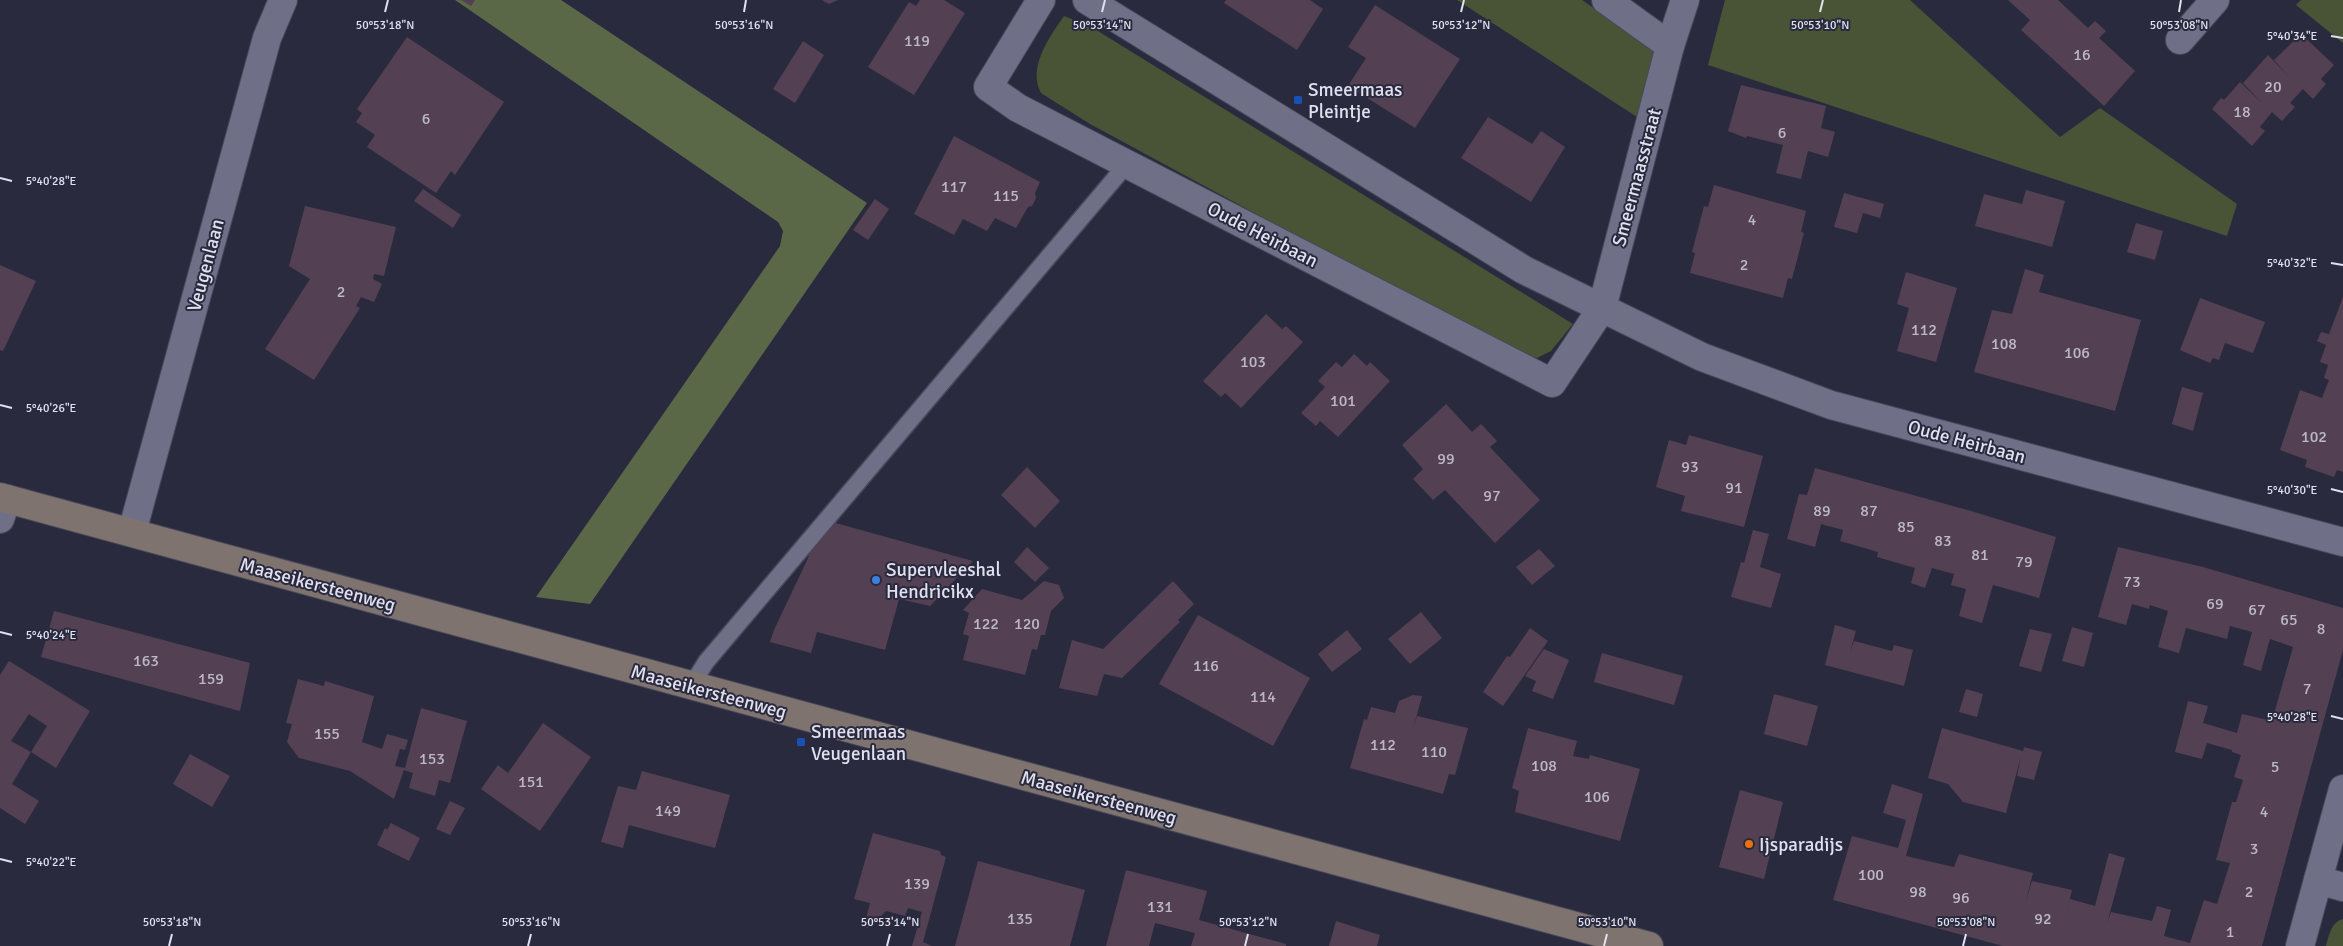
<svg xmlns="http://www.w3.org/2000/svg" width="2343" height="946" viewBox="0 0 2343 946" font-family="Signika,sans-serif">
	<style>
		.green { fill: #485435 }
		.forest { fill: #5b6848 }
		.building { fill: #534053 }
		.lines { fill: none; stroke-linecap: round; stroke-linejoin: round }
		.lane-casing { stroke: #48485a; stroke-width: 19 }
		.street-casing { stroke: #48485a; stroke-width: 30 }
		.secondary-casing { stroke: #48485a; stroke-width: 30 }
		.lane { stroke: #6f6f88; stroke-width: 16 }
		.street { stroke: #6f6f88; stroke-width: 28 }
		.secondary { stroke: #7f736f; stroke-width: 28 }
		.ticks { fill: none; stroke: #e0e0ef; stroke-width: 2 }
		.transit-dot { fill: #1a4fb4; stroke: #2a2a3f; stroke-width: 2 }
		.shop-dot { fill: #3f7fe0; stroke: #2a2a3f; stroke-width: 2 }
		.food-dot { fill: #e8710a; stroke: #2a2a3f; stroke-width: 2 }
		.labels { text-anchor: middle; stroke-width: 4; stroke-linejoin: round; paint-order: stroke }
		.number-label { font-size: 16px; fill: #bdb8c8 }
		.poi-label { font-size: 19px; fill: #e0e0ef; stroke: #2a2a3f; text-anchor: start }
		.street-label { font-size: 19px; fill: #e0e0ef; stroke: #2a2a3f }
		.ticks-label { font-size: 12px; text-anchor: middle; fill: #e0e0ef; stroke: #2a2a3f; stroke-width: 4; stroke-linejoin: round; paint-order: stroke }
	</style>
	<rect width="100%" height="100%" fill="#2a2a3f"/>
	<!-- green -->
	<g class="green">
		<path d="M1457,0H1582L1656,51L1640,119Z"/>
		<path d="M1725,0H1910L2060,137L2100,108L2237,204L2227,236L1708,65Z"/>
		<path d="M2301,0H2343V43L2296,5Z"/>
		<path d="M1064,16L1093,28L1573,324L1551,351L1537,358L1511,352L1090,124L1041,93C1027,68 1050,36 1064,16Z"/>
		<path d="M2343,919V946H2326C2329,935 2331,922 2343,919Z"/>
	</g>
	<!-- forest -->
	<path class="forest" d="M455,0H561L867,203L590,604L536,597L780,246L783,231L778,222Z"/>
	<!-- building -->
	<g class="building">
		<path d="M461,0H475L471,6Z"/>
		<path d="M822,0H838L829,4Z"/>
		<path d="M920,0H944L965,13L914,95L868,67L909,2L916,6Z"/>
		<path d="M1226,0H1310L1323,9L1297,50L1224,3Z"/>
		<path d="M2008,0H2058L2088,28L2095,21L2106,31L2099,38L2135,71L2104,106L2021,30L2030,20Z"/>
		<path d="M1375,5L1460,59L1415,128L1348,86L1366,58L1348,47Z"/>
		<path d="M2297,30L2334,65L2321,79L2326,84L2313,99L2303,89L2290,103L2295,107L2282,121L2272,112L2260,127L2265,131L2252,146L2212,109L2221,98L2224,100L2240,82L2261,102L2243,83L2268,55L2291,79L2274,60L2300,35Z"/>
		<path d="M407,37L504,102L455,175L451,171L436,193L367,147L375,135L356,122L362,113L357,109Z"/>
		<path d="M803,41L824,55L795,103L773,89Z"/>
		<path d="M1741,85L1826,106L1821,128L1835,132L1828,157L1808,151L1801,179L1776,173L1783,145L1747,136L1746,138L1728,131Z"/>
		<path d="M1488,117L1532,144L1541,131L1565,147L1531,202L1461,158Z"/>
		<path d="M954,136L1040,182L1035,193L1036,198L1032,206L1028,207L1016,228L995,218L987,231L963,219L954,235L914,214Z"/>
		<path d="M1714,185L1806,211L1801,232L1804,233L1792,279L1788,278L1783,298L1690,273L1695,253L1692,252L1704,206L1708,207Z"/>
		<path d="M423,189L461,215L453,228L414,201Z"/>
		<path d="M2026,190L2065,201L2052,247L1975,226L1984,194L2022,204Z"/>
		<path d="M1844,193L1884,204L1880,218L1863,213L1857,233L1834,227Z"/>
		<path d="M875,199L889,209L868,240L853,230Z"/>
		<path d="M305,206L396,227L384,276L374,274L373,279L382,284L374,302L361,297L356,306L360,308L314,380L265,349L310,279L289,266Z"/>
		<path d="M2136,223L2163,231L2155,260L2127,252Z"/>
		<path d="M0,265L36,281L3,351L0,350Z"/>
		<path d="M2025,269L2044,275L2039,292L2141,320L2115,411L1974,372L1992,310L2012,314Z"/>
		<path d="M1906,272L1957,288L1936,362L1897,351L1909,308L1897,304Z"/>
		<path d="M2343,297V472L2337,470L2334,477L2305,467L2307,460L2280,450L2300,390L2322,398L2329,380L2324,378L2328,365L2320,362L2326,345L2317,341L2321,332L2329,334Z"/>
		<path d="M2200,298L2265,322L2253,353L2225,343L2219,360L2213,358L2210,363L2180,350Z"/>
		<path d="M1266,314L1282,329L1286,326L1303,342L1241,408L1225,393L1221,397L1203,381Z"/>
		<path d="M1354,354L1367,366L1370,362L1390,381L1338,437L1320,421L1316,426L1301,413L1325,387L1318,381L1336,362L1342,367Z"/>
		<path d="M2182,387L2203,393L2193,431L2172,424Z"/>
		<path d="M1446,404L1472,432L1481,424L1497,441L1490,447L1540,500L1495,543L1445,490L1433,500L1413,479L1423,469L1402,445Z"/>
		<path d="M1689,435L1763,456L1744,527L1681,511L1685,496L1656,487L1669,440L1686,445Z"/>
		<path d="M1027,467L1060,501L1035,528L1001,495Z"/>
		<path d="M1815,468L1971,511L2056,537L2039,598L1993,585L1982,623L1959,616L1966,589L1951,585L1954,574L1932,568L1925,588L1911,583L1915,568L1877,557L1878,552L1840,541L1843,530L1821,524L1815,547L1787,539L1799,494L1807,495Z"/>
		<path d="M832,522L973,561L930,606L899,599L885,650L817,632L811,653L770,642L774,630L809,556L806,554Z"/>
		<path d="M1753,530L1769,534L1760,567L1781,574L1771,608L1731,597L1741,562L1744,563Z"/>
		<path d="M1027,547L1049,568L1035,582L1014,562Z"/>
		<path d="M2118,547L2203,567L2343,608V650L2262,946H2003L1833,900L1852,836L1898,848L1906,820L1883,813L1892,784L1923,794L1906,856L1954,867L1959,854L2033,873L2026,901L2032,881L2072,890L2066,915L2070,899L2095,906L2109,853L2125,858L2107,923L2111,912L2152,921L2157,906L2171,910L2164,936L2190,943L2204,900L2217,904L2230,863L2216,860L2232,802H2236L2243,780L2234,777L2241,755L2232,752V750L2207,743L2202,759L2175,752L2188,701L2208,706L2203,723L2237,733L2242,714L2272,721L2293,647L2270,639L2261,671L2243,665L2252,632L2230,626L2227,639L2186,628L2179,653L2158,647L2168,611L2150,605L2149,609L2132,604L2126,625L2098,617Z"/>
		<path d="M1539,549L1555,566L1532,585L1516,567Z"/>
		<path d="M1044,581L1059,585L1064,598L1051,611L1045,635H1041L1037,650L1032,649L1025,675L963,660L969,636L963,634L969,613L963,610L982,589L1022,600Z"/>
		<path d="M1173,581L1194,604L1178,620L1180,622L1122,678L1104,674L1097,696L1059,688L1072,640L1103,649Z"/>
		<path d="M54,611L250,663L240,711L41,657Z"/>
		<path d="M1421,612L1442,638L1410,664L1388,639Z"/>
		<path d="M1198,615L1310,678L1273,746L1159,684Z"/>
		<path d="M1835,625L1856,631L1850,652L1854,641L1892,651L1894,645L1913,650L1904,686L1825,665Z"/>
		<path d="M2072,627L2093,633L2084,667L2062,661Z"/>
		<path d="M1530,628L1548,641L1503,706L1483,692L1507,656L1510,657Z"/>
		<path d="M2030,629L2052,634L2041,672L2019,666Z"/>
		<path d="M1347,630L1362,649L1332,672L1318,654Z"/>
		<path d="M1544,649L1569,660L1553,699L1532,691L1536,681L1525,676Z"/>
		<path d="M1602,653L1683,676L1674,705L1594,682Z"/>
		<path d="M9,661L90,711L56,768L31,752L47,726L29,714L11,741L31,752L12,784L39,801L25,824L0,808V675Z"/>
		<path d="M298,679L324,686L325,681L374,696L362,742L382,749L387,734L408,740L405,750L400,749L395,766L405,768L421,708L467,721L450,783L439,780L435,796L409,788L413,773L404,770L394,799L350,771L299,758L287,742L292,724L286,723Z"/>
		<path d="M1966,689L1983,694L1977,717L1959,712Z"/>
		<path d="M1774,694L1818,706L1807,746L1764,734Z"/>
		<path d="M1413,695L1422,696L1413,729L1417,716L1468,728L1455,775L1449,774L1443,794L1350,768L1364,719L1367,720L1371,707L1395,713L1399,701Z"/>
		<path d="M543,723L591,757L540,831L481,789L498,765L508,773Z"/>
		<path d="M1528,728L1577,741L1573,756L1589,759L1590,755L1640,769L1620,841L1515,812L1519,791L1512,788Z"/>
		<path d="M1942,728L2023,751L2024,747L2042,752L2034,780L2017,776L2021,756L2006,813L1963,802L1948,784L1928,778Z"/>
		<path d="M190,754L230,776L212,807L173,784Z"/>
		<path d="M642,771L730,795L715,848L629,825L623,848L601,842L618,786L636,790Z"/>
		<path d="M1740,790L1783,802L1764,879L1719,867Z"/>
		<path d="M450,801L465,808L450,835L436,829Z"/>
		<path d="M391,823L420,838L409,861L377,845L385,828L387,830Z"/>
		<path d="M873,833L940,851L941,855L946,857L923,942L932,946H912L922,912L908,908L905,916L886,911L869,928L864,927L870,903L854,899Z"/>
		<path d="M978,861L1085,890L1070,946H955Z"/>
		<path d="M1126,870L1207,891L1199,920L1286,944V946H1191L1195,933L1155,923L1149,946H1106Z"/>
		<path d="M1336,921L1380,935L1377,946H1329Z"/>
	</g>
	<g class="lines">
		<!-- lane casing -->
		<g class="lane-casing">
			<path id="lane" d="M691,686L706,662L1127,164"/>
		</g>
		<!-- street casing -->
		<g class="street-casing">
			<g id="street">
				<path d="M1041,0L988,87L1018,108L1552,383L1602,308L1670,46L1685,0"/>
				<path d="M1087,0L1524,270L1702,357L1831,405L2343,542"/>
				<path d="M1606,0L1670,46"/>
				<path d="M2180,40L2215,0"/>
				<path d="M0,519L7,499"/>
				<path d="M132,532L267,38L283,0"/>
				<path d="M2318,880L2343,789"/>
				<path d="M2300,946L2318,880L2343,887"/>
			</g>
		</g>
		<!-- secondary casing -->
		<g class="secondary-casing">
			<path id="secondary" d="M0,497L1649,946"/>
		</g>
		<!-- lane -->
		<use href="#lane" class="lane"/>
		<!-- street -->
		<use href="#street" class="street"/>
		<!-- secondary -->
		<use href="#secondary" class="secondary"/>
	</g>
	<!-- ticks -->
	<path class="ticks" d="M385,12L388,0M744,12L746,0M1102,12L1105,0M1461,12L1464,0M1820,12L1823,0M2179,12L2181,0M2331,36L2343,38M0,178L12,181M2331,263L2343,265M0,405L12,408M2331,489L2343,492M0,632L12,635M2331,716L2343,719M0,859L12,862M169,946L172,934M528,946L531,934M887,946L890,934M1245,946L1248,934M1604,946L1607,934M1963,946L1966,934"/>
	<!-- markers -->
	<g class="transit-dot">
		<rect x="1293" y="95" width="10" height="10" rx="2.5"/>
		<rect x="796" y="737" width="10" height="10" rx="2.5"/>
	</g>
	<circle class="shop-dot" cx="876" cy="580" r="5"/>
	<circle class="food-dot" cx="1749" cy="844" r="5"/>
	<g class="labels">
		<!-- number labels -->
		<g class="number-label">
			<text x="917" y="46">119</text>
			<text x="2082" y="60">16</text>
			<text x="2273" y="92">20</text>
			<text x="2242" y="117">18</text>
			<text x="426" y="124">6</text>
			<text x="1782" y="138">6</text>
			<text x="954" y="192">117</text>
			<text x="1006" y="201">115</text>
			<text x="1752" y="225">4</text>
			<text x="1744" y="270">2</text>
			<text x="341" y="297">2</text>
			<text x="1924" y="335">112</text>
			<text x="2004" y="349">108</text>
			<text x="2077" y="358">106</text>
			<text x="1253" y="367">103</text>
			<text x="1343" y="406">101</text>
			<text x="2314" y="442">102</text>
			<text x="1446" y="464">99</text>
			<text x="1690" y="472">93</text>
			<text x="1734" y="493">91</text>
			<text x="1492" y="501">97</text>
			<text x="1822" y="516">89</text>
			<text x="1869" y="516">87</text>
			<text x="1906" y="532">85</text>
			<text x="1943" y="546">83</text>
			<text x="1980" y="560">81</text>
			<text x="2024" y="567">79</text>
			<text x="2132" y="587">73</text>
			<text x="2215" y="609">69</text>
			<text x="2257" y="615">67</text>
			<text x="2289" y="625">65</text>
			<text x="986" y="629">122</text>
			<text x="1027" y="629">120</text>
			<text x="2321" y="634">8</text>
			<text x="146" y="666">163</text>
			<text x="1206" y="671">116</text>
			<text x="211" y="684">159</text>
			<text x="2307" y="694">7</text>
			<text x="1263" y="702">114</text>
			<text x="327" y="739">155</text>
			<text x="1383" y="750">112</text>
			<text x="1434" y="757">110</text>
			<text x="432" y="764">153</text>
			<text x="1544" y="771">108</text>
			<text x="2275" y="772">5</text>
			<text x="531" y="787">151</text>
			<text x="1597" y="802">106</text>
			<text x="668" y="816">149</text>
			<text x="2264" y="817">4</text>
			<text x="2254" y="854">3</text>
			<text x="1871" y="880">100</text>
			<text x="917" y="889">139</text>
			<text x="1918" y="897">98</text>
			<text x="2249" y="897">2</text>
			<text x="1961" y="903">96</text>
			<text x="1160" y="912">131</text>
			<text x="1020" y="924">135</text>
			<text x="2043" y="924">92</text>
			<text x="2230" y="937">1</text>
		</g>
		<!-- poi labels -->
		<g class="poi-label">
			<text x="1308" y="96">Smeermaas<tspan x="1308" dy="22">Pleintje</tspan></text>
			<text x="886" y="576">Supervleeshal<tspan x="886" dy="22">Hendricikx</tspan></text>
			<text x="811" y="738">Smeermaas<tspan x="811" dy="22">Veugenlaan</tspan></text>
			<text x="1759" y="851">Ijsparadijs</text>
		</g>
		<!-- street labels -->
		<g class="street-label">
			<text transform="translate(1636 177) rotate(-75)" y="7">Smeermaasstraat</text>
			<text transform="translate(1263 234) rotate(27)" y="7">Oude Heirbaan</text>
			<text transform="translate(205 265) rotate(-75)" y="7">Veugenlaan</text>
			<text transform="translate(1967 441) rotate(15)" y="7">Oude Heirbaan</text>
			<text transform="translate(318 584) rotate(15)" y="7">Maaseikersteenweg</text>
			<text transform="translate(709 691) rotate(15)" y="7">Maaseikersteenweg</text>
			<text transform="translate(1099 797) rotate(15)" y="7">Maaseikersteenweg</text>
		</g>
	</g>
	<g class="ticks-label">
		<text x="2179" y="29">50°53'08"N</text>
		<text x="385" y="29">50°53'18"N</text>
		<text x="744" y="29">50°53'16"N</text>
		<text x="1102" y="29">50°53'14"N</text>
		<text x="1461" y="29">50°53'12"N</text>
		<text x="1820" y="29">50°53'10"N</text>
		<text x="2292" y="40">5°40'34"E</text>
		<text x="51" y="185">5°40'28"E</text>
		<text x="2292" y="267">5°40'32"E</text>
		<text x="51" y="412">5°40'26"E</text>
		<text x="2292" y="494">5°40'30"E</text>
		<text x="51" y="639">5°40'24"E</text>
		<text x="2292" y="721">5°40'28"E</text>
		<text x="51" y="866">5°40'22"E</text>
		<text x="172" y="926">50°53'18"N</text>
		<text x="531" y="926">50°53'16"N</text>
		<text x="890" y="926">50°53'14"N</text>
		<text x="1248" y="926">50°53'12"N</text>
		<text x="1607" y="926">50°53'10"N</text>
		<text x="1966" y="926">50°53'08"N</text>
	</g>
</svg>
